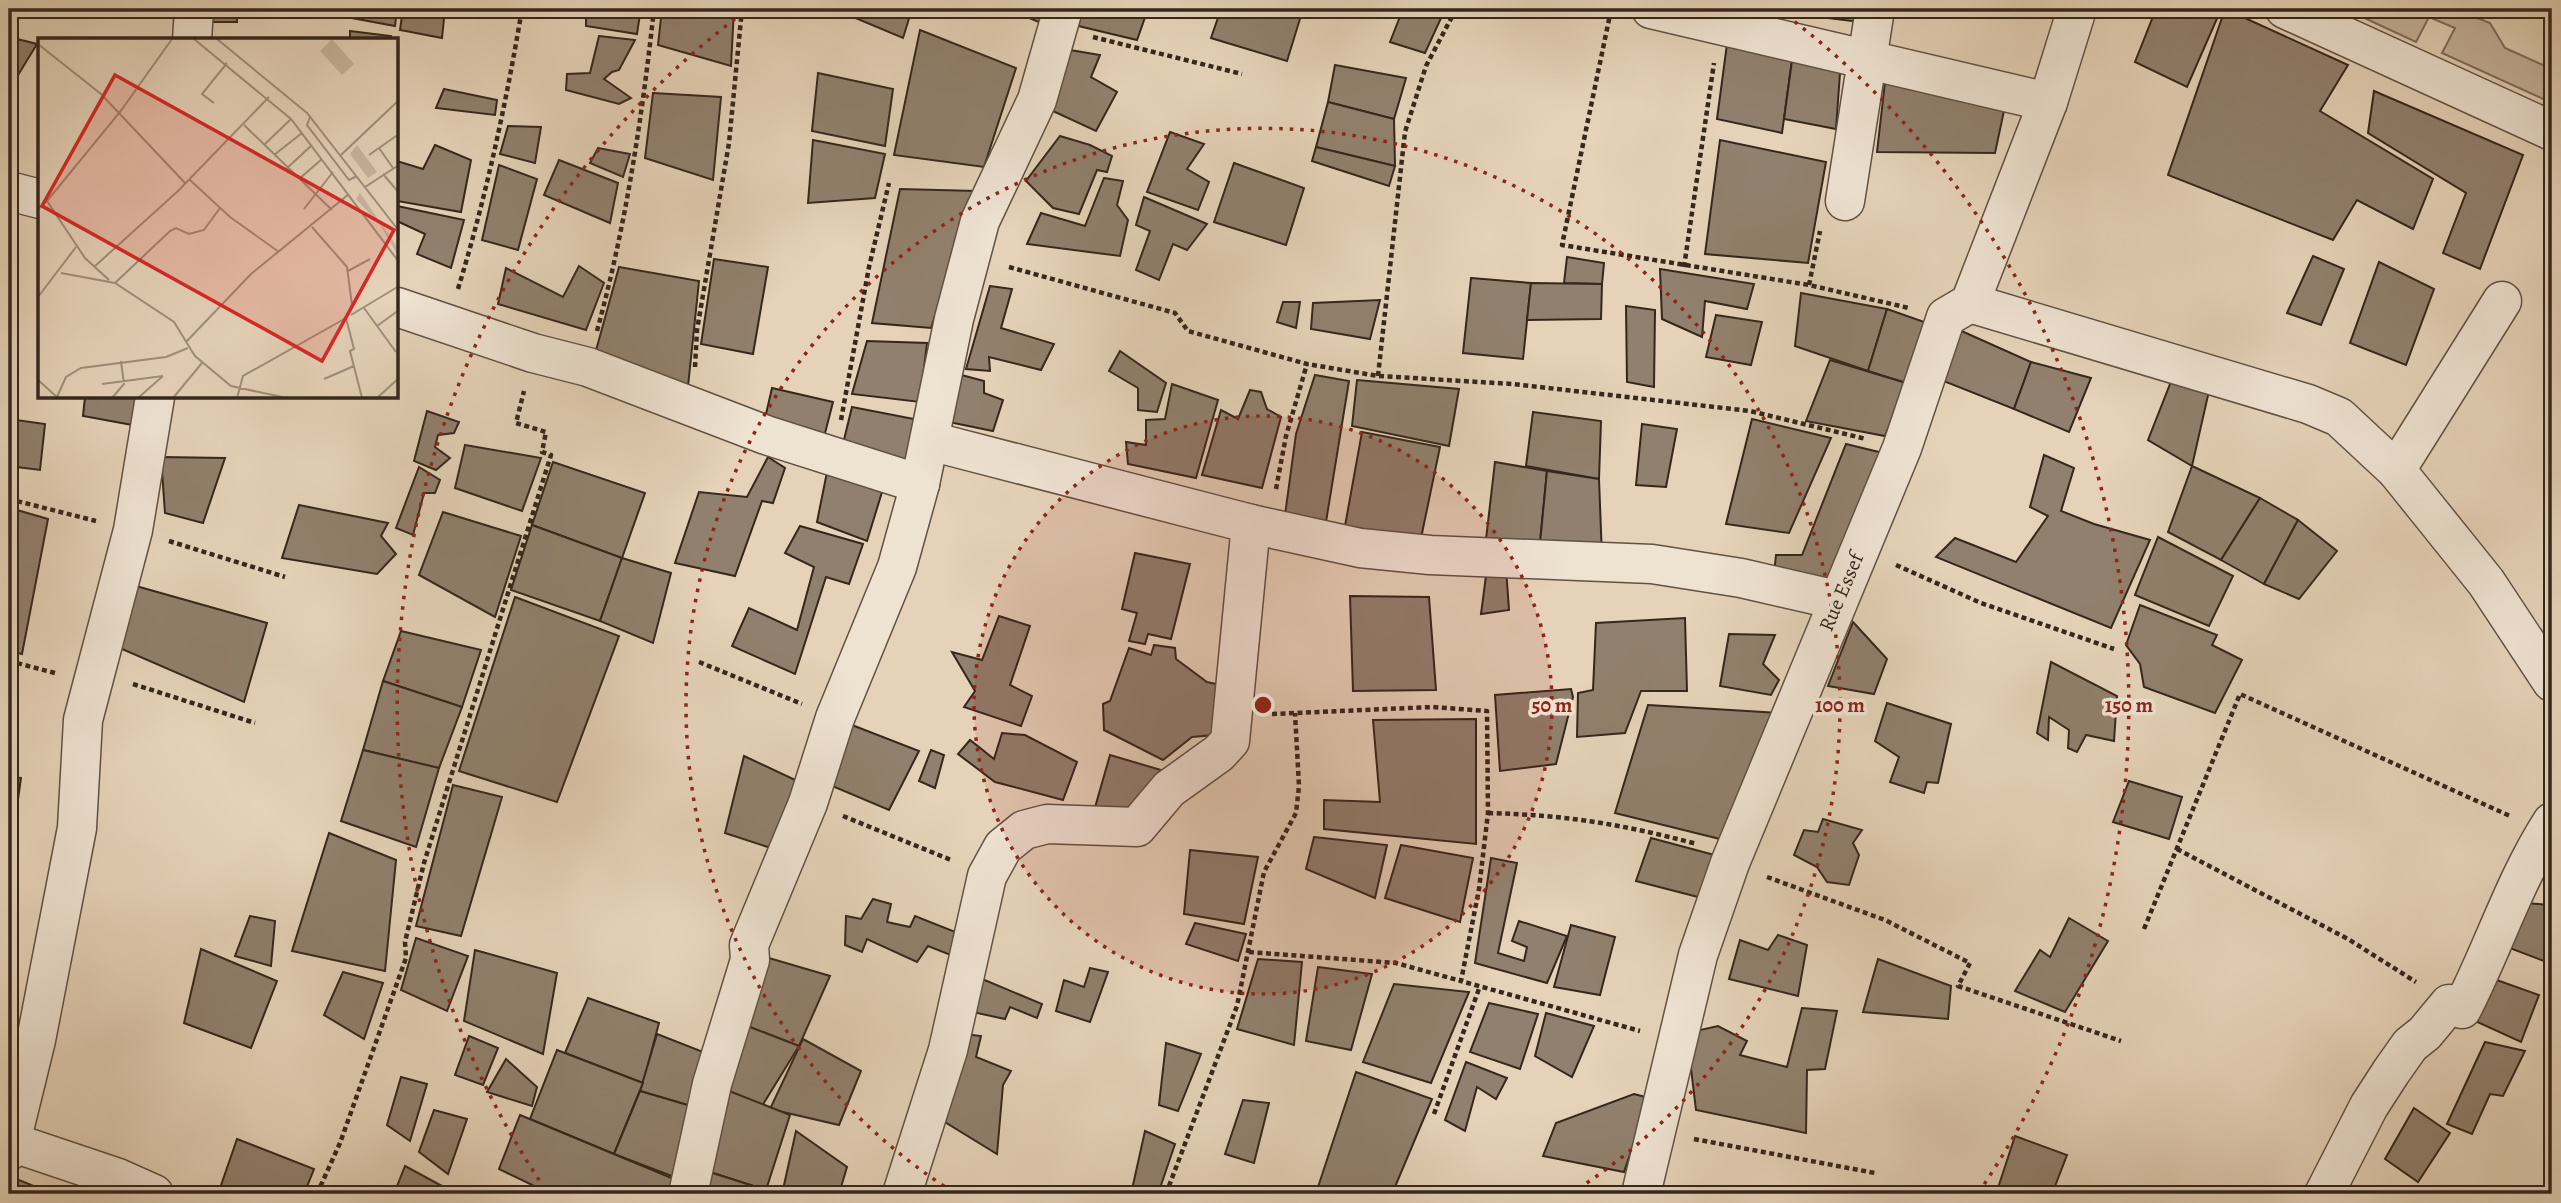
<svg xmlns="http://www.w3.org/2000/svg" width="2561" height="1203" viewBox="0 0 2561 1203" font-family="Alegreya,serif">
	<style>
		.green { fill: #c7b59d; stroke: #7e6e5c; stroke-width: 2 }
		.building { fill: #91806d; stroke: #35271c; stroke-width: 2 }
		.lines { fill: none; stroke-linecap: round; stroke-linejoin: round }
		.minor-casing { stroke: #615243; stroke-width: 41 }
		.path { stroke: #35271c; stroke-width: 4.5; stroke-dasharray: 5 3.5; stroke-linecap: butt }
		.minor { stroke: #eee2d1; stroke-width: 38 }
		.ring { fill: none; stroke: #8f2418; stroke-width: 3.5; stroke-dasharray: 3.5 7 }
		.labels { text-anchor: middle; stroke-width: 7; stroke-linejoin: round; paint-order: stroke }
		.street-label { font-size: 21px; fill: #35271c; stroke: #eee2d1 }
		.inset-road { fill: none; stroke: #9f8e7a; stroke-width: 2 }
		.view { fill: #d62828; fill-opacity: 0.15; stroke: #d62828; stroke-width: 3.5 }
		.inset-edge { fill: none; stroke: #35271c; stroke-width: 3.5 }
		.centre { fill: #8f2418; stroke: #eee2d1; stroke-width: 3.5 }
		.ring-label { font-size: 21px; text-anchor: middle; font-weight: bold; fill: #8f2418; stroke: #eee2d1; stroke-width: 7; stroke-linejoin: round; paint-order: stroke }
	</style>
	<rect width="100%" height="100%" fill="#e5d2b8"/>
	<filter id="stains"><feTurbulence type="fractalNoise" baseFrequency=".00286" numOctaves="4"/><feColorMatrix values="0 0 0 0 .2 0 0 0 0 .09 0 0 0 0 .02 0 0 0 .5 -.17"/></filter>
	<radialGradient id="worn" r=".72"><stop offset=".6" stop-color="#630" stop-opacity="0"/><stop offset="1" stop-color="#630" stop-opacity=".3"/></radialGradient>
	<!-- green -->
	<path class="green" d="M2345,9H2455L2490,23L2505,48L2552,69V103L2442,53L2455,28L2429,17L2416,42Z"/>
	<!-- building -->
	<g class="building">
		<rect x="209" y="9" width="28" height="13"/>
		<path d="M336,9H397L395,26L335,15Z"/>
		<path d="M403,9H445L442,38L400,30Z"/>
		<path d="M586,9L640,14L637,34L586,26Z"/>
		<path d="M662,9H734L731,66L658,45Z"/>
		<path d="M834,9H912L903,38Z"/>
		<path d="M1007,9H1050L1046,25Z"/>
		<path d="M1074,9H1148L1137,40L1070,24Z"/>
		<path d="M1221,9H1303L1287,61L1211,38Z"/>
		<path d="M1403,9H1416L1442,16L1425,53L1390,42Z"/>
		<path d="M1803,9H1862L1860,22L1802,15Z"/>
		<path d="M2156,9H2207L2219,14L2187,87L2135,62Z"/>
		<path d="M2225,9L2348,65L2320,111L2433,179L2413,229L2357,200L2333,240L2168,175Z"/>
		<path d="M1729,29L1794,46L1782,133L1717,119Z"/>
		<path d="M920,30L1016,68L984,167L894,155Z"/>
		<path d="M350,31L391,36L390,40H350Z"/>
		<path d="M599,36L635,40L619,70L612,72L604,79L631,98L619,104L566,90L567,74L590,73Z"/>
		<path d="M9,37L37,44L9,90Z"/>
		<path d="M1070,50L1100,55L1091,77L1117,92L1096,131L1042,106Z"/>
		<path d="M1793,53L1841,59L1836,129L1784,119Z"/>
		<path d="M1335,65L1406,78L1394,119L1328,102Z"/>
		<path d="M818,73L893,89L885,146L812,131Z"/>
		<path d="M1885,82L2005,106L1995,153L1877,152Z"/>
		<path d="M444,89L497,100L495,115L436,108Z"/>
		<path d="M2374,91L2523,155L2480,269L2443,253L2466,193L2368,133Z"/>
		<path d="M653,93L721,97L713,180L645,158Z"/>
		<path d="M1328,102L1394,119L1395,166L1316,147Z"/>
		<path d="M508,126L541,127L535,163L500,154Z"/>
		<path d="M1170,132L1204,144L1187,169L1209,182L1198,210L1147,192Z"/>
		<path d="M1060,136L1090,145L1112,156L1107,172L1097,170L1079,214L1053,208L1026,181Z"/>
		<path d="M813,140L885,154L875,198L808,203Z"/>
		<path d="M1720,140L1826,162L1808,263L1705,254Z"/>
		<path d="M435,145L471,160L461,212L397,201V161L423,169Z"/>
		<path d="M1316,147L1395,166L1389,186L1312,161Z"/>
		<path d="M598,148L630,154L623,177L590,163Z"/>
		<path d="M559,160L618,183L610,223L544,195Z"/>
		<path d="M1234,163L1304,188L1286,245L1214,222Z"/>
		<path d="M499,165L537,179L518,250L482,240Z"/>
		<path d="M1104,178L1123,181L1117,205L1128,220L1120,256L1027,244L1041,213L1085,226Z"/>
		<path d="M900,189L976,191L931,328L872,323Z"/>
		<path d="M1144,197L1207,224L1187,250L1173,244L1159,280L1136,270L1150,231L1136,225Z"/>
		<path d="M397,206L464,220L451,268L417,254L425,234L397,221Z"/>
		<path d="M2313,256L2344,269L2321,325L2287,313Z"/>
		<path d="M1567,257L1604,263L1602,284L1564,283Z"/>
		<path d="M714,259L768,267L753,354L701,344Z"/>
		<path d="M2379,262L2434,289L2406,365L2350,343Z"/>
		<path d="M579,266L604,283L586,330L498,304L506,268L563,297Z"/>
		<path d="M619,267L699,281L687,396L592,365Z"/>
		<path d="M1660,269L1754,284L1747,309L1705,301L1702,337L1662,319Z"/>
		<path d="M1471,278L1531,283L1523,359L1463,353Z"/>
		<path d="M1531,283L1602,284L1601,319L1527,320Z"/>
		<path d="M990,286L1012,289L1001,328L1054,344L1041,370L989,357L990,371L966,369Z"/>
		<path d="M1801,293L1887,309L1868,371L1795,346Z"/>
		<path d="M1380,300L1370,339L1311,329L1313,303Z"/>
		<path d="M1283,302H1300L1296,328L1277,322Z"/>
		<path d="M1626,306L1655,310L1654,387L1627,382Z"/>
		<path d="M1887,309L1930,324L1906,383L1868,371Z"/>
		<path d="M1716,315L1762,322L1751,365L1706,357Z"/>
		<path d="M1957,329L2031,362L2014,409L1941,380Z"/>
		<path d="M867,341L927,343L920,402L852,394Z"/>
		<path d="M1120,351L1166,383L1157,412L1138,410V388L1109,371Z"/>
		<path d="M1830,360L1906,383L1885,436L1806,421Z"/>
		<path d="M2031,362L2091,378L2069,432L2014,409Z"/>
		<path d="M954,373L984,381V393L1003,400L993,431L944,421Z"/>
		<path d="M1315,375L1349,381L1325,528L1285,515L1296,434Z"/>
		<path d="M2172,379L2209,391L2192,466L2148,440Z"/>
		<path d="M1357,380L1459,389L1449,446L1352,426Z"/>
		<path d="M1172,384L1218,400L1196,478L1128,464L1126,442L1146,445V420L1165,419Z"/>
		<path d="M772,388L833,402L822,445L763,427Z"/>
		<path d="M1250,390L1261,392L1267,409L1281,417L1262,488L1202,475L1221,410L1238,419Z"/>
		<path d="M85,397H141L138,426L83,416Z"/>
		<path d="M852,407L919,420L910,468L841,452Z"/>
		<path d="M427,411L459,422L454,433L438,435L435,447L450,458L436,470L414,461Z"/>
		<path d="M1533,412L1601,421L1599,479L1526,466Z"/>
		<path d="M9,419L45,424L40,470L9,466Z"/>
		<path d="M1752,419L1831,438L1789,533L1726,524Z"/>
		<path d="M1642,424L1677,429L1666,487L1636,485Z"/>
		<path d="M1362,432L1440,447L1421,538L1345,526Z"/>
		<path d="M1846,444L1883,453L1827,579L1774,574L1776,555H1802Z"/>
		<path d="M465,445L541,458L522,511L455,488Z"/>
		<path d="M2044,455L2074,468L2061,511L2094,524L2150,540L2111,628L1936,557L1955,538L2016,562L2048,516L2030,507Z"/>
		<path d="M161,457L225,458L203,523L165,513Z"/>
		<path d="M768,457L785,468L773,503L762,501L735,576L675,563L699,492L747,497Z"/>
		<path d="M553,462L645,493L622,558L532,525Z"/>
		<path d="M1495,462L1547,471L1539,553L1485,548Z"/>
		<path d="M2192,466L2260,498L2221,560L2168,532Z"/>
		<path d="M419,467L440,480L435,493H424L413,535L396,528Z"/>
		<path d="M1547,471L1599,479L1602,557L1539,553Z"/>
		<path d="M827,472L882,492L867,541L817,522Z"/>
		<path d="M2260,498L2298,520L2264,584L2221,560Z"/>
		<path d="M299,505L388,523L381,536L396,554L377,574L282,558Z"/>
		<path d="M17,510L48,519L22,654L9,651V571Z"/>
		<path d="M443,512L521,536L495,617L419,575Z"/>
		<path d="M2298,520L2337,551L2299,599L2264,584Z"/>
		<path d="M532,525L622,558L600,621L511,590Z"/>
		<path d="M800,526L863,544L849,584L826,577L795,674L732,646L749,608L797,630L814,567L785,553Z"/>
		<path d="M2158,537L2233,576L2209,626L2135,595Z"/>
		<path d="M1135,553L1190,564L1171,639L1148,634L1145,644L1129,641L1137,613L1122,609Z"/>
		<path d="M622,558L671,573L653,643L600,621Z"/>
		<path d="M1487,568H1506L1509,610L1481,614Z"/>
		<path d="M136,586L267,623L244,702L115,646Z"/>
		<path d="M1350,596L1429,597L1436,690L1353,691Z"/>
		<path d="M515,597L619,636L557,802L459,771Z"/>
		<path d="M2140,605L2217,635L2212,645L2242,660L2215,713L2144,687L2140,664L2126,645Z"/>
		<path d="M999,616L1030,626L1010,685L1032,696L1021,726L964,707L975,691L952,652L982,660Z"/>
		<path d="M1685,618L1687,691H1641L1625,733L1577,737L1578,693L1593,690L1596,623Z"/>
		<path d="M1853,622L1887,659L1874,694L1828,686Z"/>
		<path d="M401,631L481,650L462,707L383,681Z"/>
		<path d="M1729,634L1775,635L1763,664L1779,680L1771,695L1720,686Z"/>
		<path d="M1154,645L1175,648L1176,659L1207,682L1230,687L1214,735L1192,737L1163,760L1104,730L1103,704L1110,701L1129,648L1151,655Z"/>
		<path d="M2051,662L2117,696L2114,741L2086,735L2077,752L2068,748L2069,730L2049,717L2048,740L2037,733Z"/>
		<path d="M383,681L462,707L439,768L363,750Z"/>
		<path d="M1571,689L1573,697L1556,764L1500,771L1495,695Z"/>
		<path d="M1887,703L1951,724L1938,783L1927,782L1924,793L1890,782L1899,757L1875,741Z"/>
		<path d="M1648,705L1779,713L1724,840L1615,813Z"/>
		<path d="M1476,719V844L1324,829V800L1380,802L1373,720Z"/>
		<path d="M839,720L919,751L889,810L818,780Z"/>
		<path d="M1002,733L1025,735L1077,762L1063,800L995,782L958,754L970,740L994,759Z"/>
		<path d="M363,750L439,768L416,847L341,821Z"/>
		<path d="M931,750L944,755L935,788L919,781Z"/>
		<path d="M1110,755L1161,770L1132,808L1094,811Z"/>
		<path d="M744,756L808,786L783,852L725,833Z"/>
		<path d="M9,776L21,778L9,862Z"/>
		<path d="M2129,781L2182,797L2169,839L2113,822Z"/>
		<path d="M453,785L502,797L461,936L416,926Z"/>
		<path d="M1823,819L1862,830L1853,843L1859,855L1849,885L1827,882L1817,867L1794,855L1804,830L1818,832Z"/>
		<path d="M329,833L396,860L385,971L292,951Z"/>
		<path d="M1314,837L1387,845L1375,898L1306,869Z"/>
		<path d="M1651,838L1718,856L1702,898L1636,881Z"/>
		<path d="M1401,845L1473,858L1460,922L1385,898Z"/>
		<path d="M1190,850L1258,857L1244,924L1184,914Z"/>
		<path d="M1491,858L1517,863L1498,953L1524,961L1527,947L1512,941L1519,921L1567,936L1547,983L1475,963Z"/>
		<path d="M873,899L891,904L887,922L910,927L915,916L958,933L953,956L928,946L917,962L867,939L862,952L845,945L846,916L861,919Z"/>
		<path d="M2524,903L2552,905V964L2507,947Z"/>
		<path d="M250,916L275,921L271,966L235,956Z"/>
		<path d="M2069,918L2108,941L2065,1012L2015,991L2040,950L2050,957Z"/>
		<path d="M1195,923L1246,934L1238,961L1186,944Z"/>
		<path d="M1571,925L1615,937L1600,995L1554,987Z"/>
		<path d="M1778,935L1807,945L1798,996L1729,979L1740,940L1768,950Z"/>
		<path d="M416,938L468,956L447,1011L401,990Z"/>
		<path d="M201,949L277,981L251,1048L184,1023Z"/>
		<path d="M475,950L557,973L543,1054L464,1021Z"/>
		<path d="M762,956L830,976L799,1046L737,1022Z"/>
		<path d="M1258,959L1302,962L1294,1045L1237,1029Z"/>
		<path d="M1878,959L1951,986L1948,1019L1863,1012Z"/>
		<path d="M1318,967L1372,974L1351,1050L1306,1041Z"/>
		<path d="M1090,968L1108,972L1090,1022L1056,1011L1064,980L1084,987Z"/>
		<path d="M343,972L383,983L364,1039L324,1015Z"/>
		<path d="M975,976L1042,1004L1037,1018L1010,1007L1005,1019L968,1011Z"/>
		<path d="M2491,978L2539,995L2521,1042L2473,1020Z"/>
		<path d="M1394,984L1469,992L1431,1083L1363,1062Z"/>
		<path d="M588,998L659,1023L643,1083L565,1053Z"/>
		<path d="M1489,1003L1538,1014L1520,1069L1470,1052Z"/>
		<path d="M1802,1008L1837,1011L1825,1069L1807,1070L1806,1133L1696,1110L1690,1060L1700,1030L1718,1026L1747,1041L1740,1055L1787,1067Z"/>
		<path d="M1546,1013L1594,1026L1572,1077L1535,1056Z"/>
		<path d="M737,1022L799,1046L762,1106L714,1085Z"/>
		<path d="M657,1034L716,1057L701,1109L640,1091Z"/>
		<path d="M964,1034L981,1036L976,1057L1011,1071L1003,1085L997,1154L940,1119Z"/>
		<path d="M469,1036L498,1048L483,1085L455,1075Z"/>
		<path d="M803,1039L861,1071L839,1125L770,1109Z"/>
		<path d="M2485,1042L2525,1051L2503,1096L2490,1094L2472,1134L2447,1124Z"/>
		<path d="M1166,1043L1201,1054L1178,1111L1159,1105Z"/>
		<path d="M557,1050L643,1083L614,1154L530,1119Z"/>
		<path d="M506,1059L537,1087L532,1106L487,1092Z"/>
		<path d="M1466,1062L1507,1078L1496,1099L1477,1087L1465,1131L1445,1120Z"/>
		<path d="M1356,1072L1432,1099L1392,1194H1343L1318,1187Z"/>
		<path d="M401,1077L427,1084L410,1141L387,1125Z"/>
		<path d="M714,1085L790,1115L766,1190L697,1168Z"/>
		<path d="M640,1091L701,1109L682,1180L614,1154Z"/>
		<path d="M1634,1094L1649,1098L1624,1172L1543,1156L1556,1123Z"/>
		<path d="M1243,1100L1269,1103L1254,1163L1225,1154Z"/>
		<path d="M2414,1108L2450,1133L2418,1182L2385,1159Z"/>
		<path d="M434,1110L467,1119L448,1174L419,1152Z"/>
		<path d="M520,1115L674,1179L667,1194H551L499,1169Z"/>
		<path d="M796,1131L847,1167L839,1194H782Z"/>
		<path d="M1145,1131L1175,1144L1158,1194H1131Z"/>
		<path d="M2015,1136L2067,1155L2052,1194H1980L1982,1189L1997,1191Z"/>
		<path d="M237,1139L314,1169L304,1194H218Z"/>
		<path d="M405,1166L442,1186L438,1194H394Z"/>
		<path d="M697,1168L766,1190L765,1194H692Z"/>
		<path d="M9,1176L34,1186L32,1194H9Z"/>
	</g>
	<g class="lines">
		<!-- minor casing -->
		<g class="minor-casing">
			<g id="minor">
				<path d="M1651,9L2048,102"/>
				<path d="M2285,9L2552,131"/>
				<path d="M192,40L194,9"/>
				<path d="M9,191L40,199"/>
				<path d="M1845,201L1875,9"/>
				<path d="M1970,303L2308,404L2339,417L2396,470L2486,582L2552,682"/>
				<path d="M397,307L533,353L588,367L766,435L920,484"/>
				<path d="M930,441L1251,524L1360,548L1430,555L1652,564L1741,578L1837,600"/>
				<path d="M2396,470L2502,301"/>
				<path d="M11,1142L36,1040L77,828L83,720L133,530L155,397"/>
				<path d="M9,1151L11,1142L118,1178L154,1194"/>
				<path d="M688,1194L712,1084L750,960L749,945L808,803L835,718L897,567L920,484L954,319L980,221L1037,100L1063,9"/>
				<path d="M902,1194L948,1050L987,876L1003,847L1024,830L1047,824L1137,827L1169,789L1219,753L1230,741L1251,524"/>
				<path d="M1641,1194L1698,955L1730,863L1902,448L1946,317L1970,303L2048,102L2077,9"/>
				<path d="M2324,1194L2369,1106L2391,1072L2410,1045L2425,1033L2449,1004L2462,1009C2494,947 2514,881 2552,822"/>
			</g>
		</g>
		<!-- path -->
		<g class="path">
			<path d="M1611,10L1562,245L1809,285L1909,308"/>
			<path d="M1093,37L1242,74"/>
			<path d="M1009,267L1175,313L1188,331L1307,364L1378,376L1513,384L1750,411L1866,439"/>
			<path d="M1684,267L1714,63"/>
			<path d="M1809,285L1820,231"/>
			<path d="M458,289C486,197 506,104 522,9"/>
			<path d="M597,331C626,225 642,118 654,9"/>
			<path d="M695,367L697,330L729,143L742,9"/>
			<path d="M1378,376L1405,132L1426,66L1456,9"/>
			<path d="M841,420L869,267L889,183"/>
			<path d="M1276,489L1286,436L1307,364"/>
			<path d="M9,499L96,521"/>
			<path d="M169,541L285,577"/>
			<path d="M1896,565L1981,603L2114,649"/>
			<path d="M9,661L55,673"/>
			<path d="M699,662L802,704"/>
			<path d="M133,684L255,723"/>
			<path d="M1272,714L1433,707L1487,711L1488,813L1479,889L1461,981L1640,1031"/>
			<path d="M1488,813C1566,815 1621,824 1697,844"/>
			<path d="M843,816L951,860"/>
			<path d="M2177,849L2348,939L2416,982"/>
			<path d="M1767,877L1885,920L1970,963L1958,986L2121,1041"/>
			<path d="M2144,929L2240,694L2510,816"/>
			<path d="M1249,952L1396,963L1461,981"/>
			<path d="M1434,1114L1480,986"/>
			<path d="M1694,1139L1875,1173"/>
			<path d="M317,1194L340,1143L406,958L405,942L424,863L551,455L542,452L546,432L516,423L524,391"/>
			<path d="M1166,1194L1237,1006L1264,872L1296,813L1299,786L1295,713"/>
		</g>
		<!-- minor -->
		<use href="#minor" class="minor"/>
	</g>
	<!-- distance rings -->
	<circle cx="1263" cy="705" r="289" fill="#8f2418" fill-opacity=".12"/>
	<g class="ring">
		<circle cx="1263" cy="705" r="289"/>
		<path d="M953 1192A577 577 0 1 1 1573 1192"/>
		<path d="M545 1189A866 866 0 0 1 748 9M1778 9A866 866 0 0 1 1981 1189"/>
	</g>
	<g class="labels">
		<!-- street labels -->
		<g class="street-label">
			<text transform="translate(1841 592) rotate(-67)" y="7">Rue Essef</text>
		</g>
	</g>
	<!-- overview -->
	<g transform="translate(38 38)">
		<rect width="360" height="360" fill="#e5d2b8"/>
		<path d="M294,1L316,26L304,37L282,13ZM319,107L339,134L330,140L312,116ZM322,155L360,210V218L343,188L318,161Z" fill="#c7b59d"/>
		<path class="inset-road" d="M156,1L253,81L361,224M179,1L269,75L361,193M0,6L63,56L148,146M176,65L164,56L189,25M272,79L269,87L311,142L319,138M206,87L294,172M227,106L253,81M341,110L355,130M236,117L264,95M303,117L361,62M331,117L361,96M248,131L274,107M345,136L361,155M261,141L284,121M152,142L192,179L241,214M327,149L361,127M9,163L82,74L134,1M0,171L9,163L47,220L71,242M266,171L295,134M274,189L309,229L314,267L308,280L316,311L312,313L324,360M56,229L140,153L231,59M310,233L332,221M23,235L77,245L136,284L157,318L193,348L249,360M77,245L132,193L138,190L151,196L166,192L182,170M0,259L38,209M326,270L358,314M313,277L361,248M339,288L361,272M148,304L213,236L311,156M286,341L316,328M0,342L20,360M64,346L125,338M19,359L28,339L43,330L128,319L150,310M74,360L86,346L83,323M100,360L125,338M135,360L164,325M199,360L205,338L308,280M339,360L361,340"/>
		<path class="view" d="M77,37L356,192L284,323L4,168Z"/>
		<rect width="360" height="360" class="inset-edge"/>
	</g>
	<circle cx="1263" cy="705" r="10" class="centre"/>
	<g class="ring-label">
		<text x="1552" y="712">50 m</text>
		<text x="1840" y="712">100 m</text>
		<text x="2129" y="712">150 m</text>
	</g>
	<!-- margin -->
	<rect width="2561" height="1203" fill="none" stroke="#e5d2b8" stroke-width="35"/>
	<rect x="10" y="10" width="2540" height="1182" fill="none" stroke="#35271c" stroke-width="3.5"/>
	<rect x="18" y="18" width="2526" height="1168" fill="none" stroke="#35271c" stroke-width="2"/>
	<rect width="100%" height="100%" filter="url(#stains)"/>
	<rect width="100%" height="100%" fill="url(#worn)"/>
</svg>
